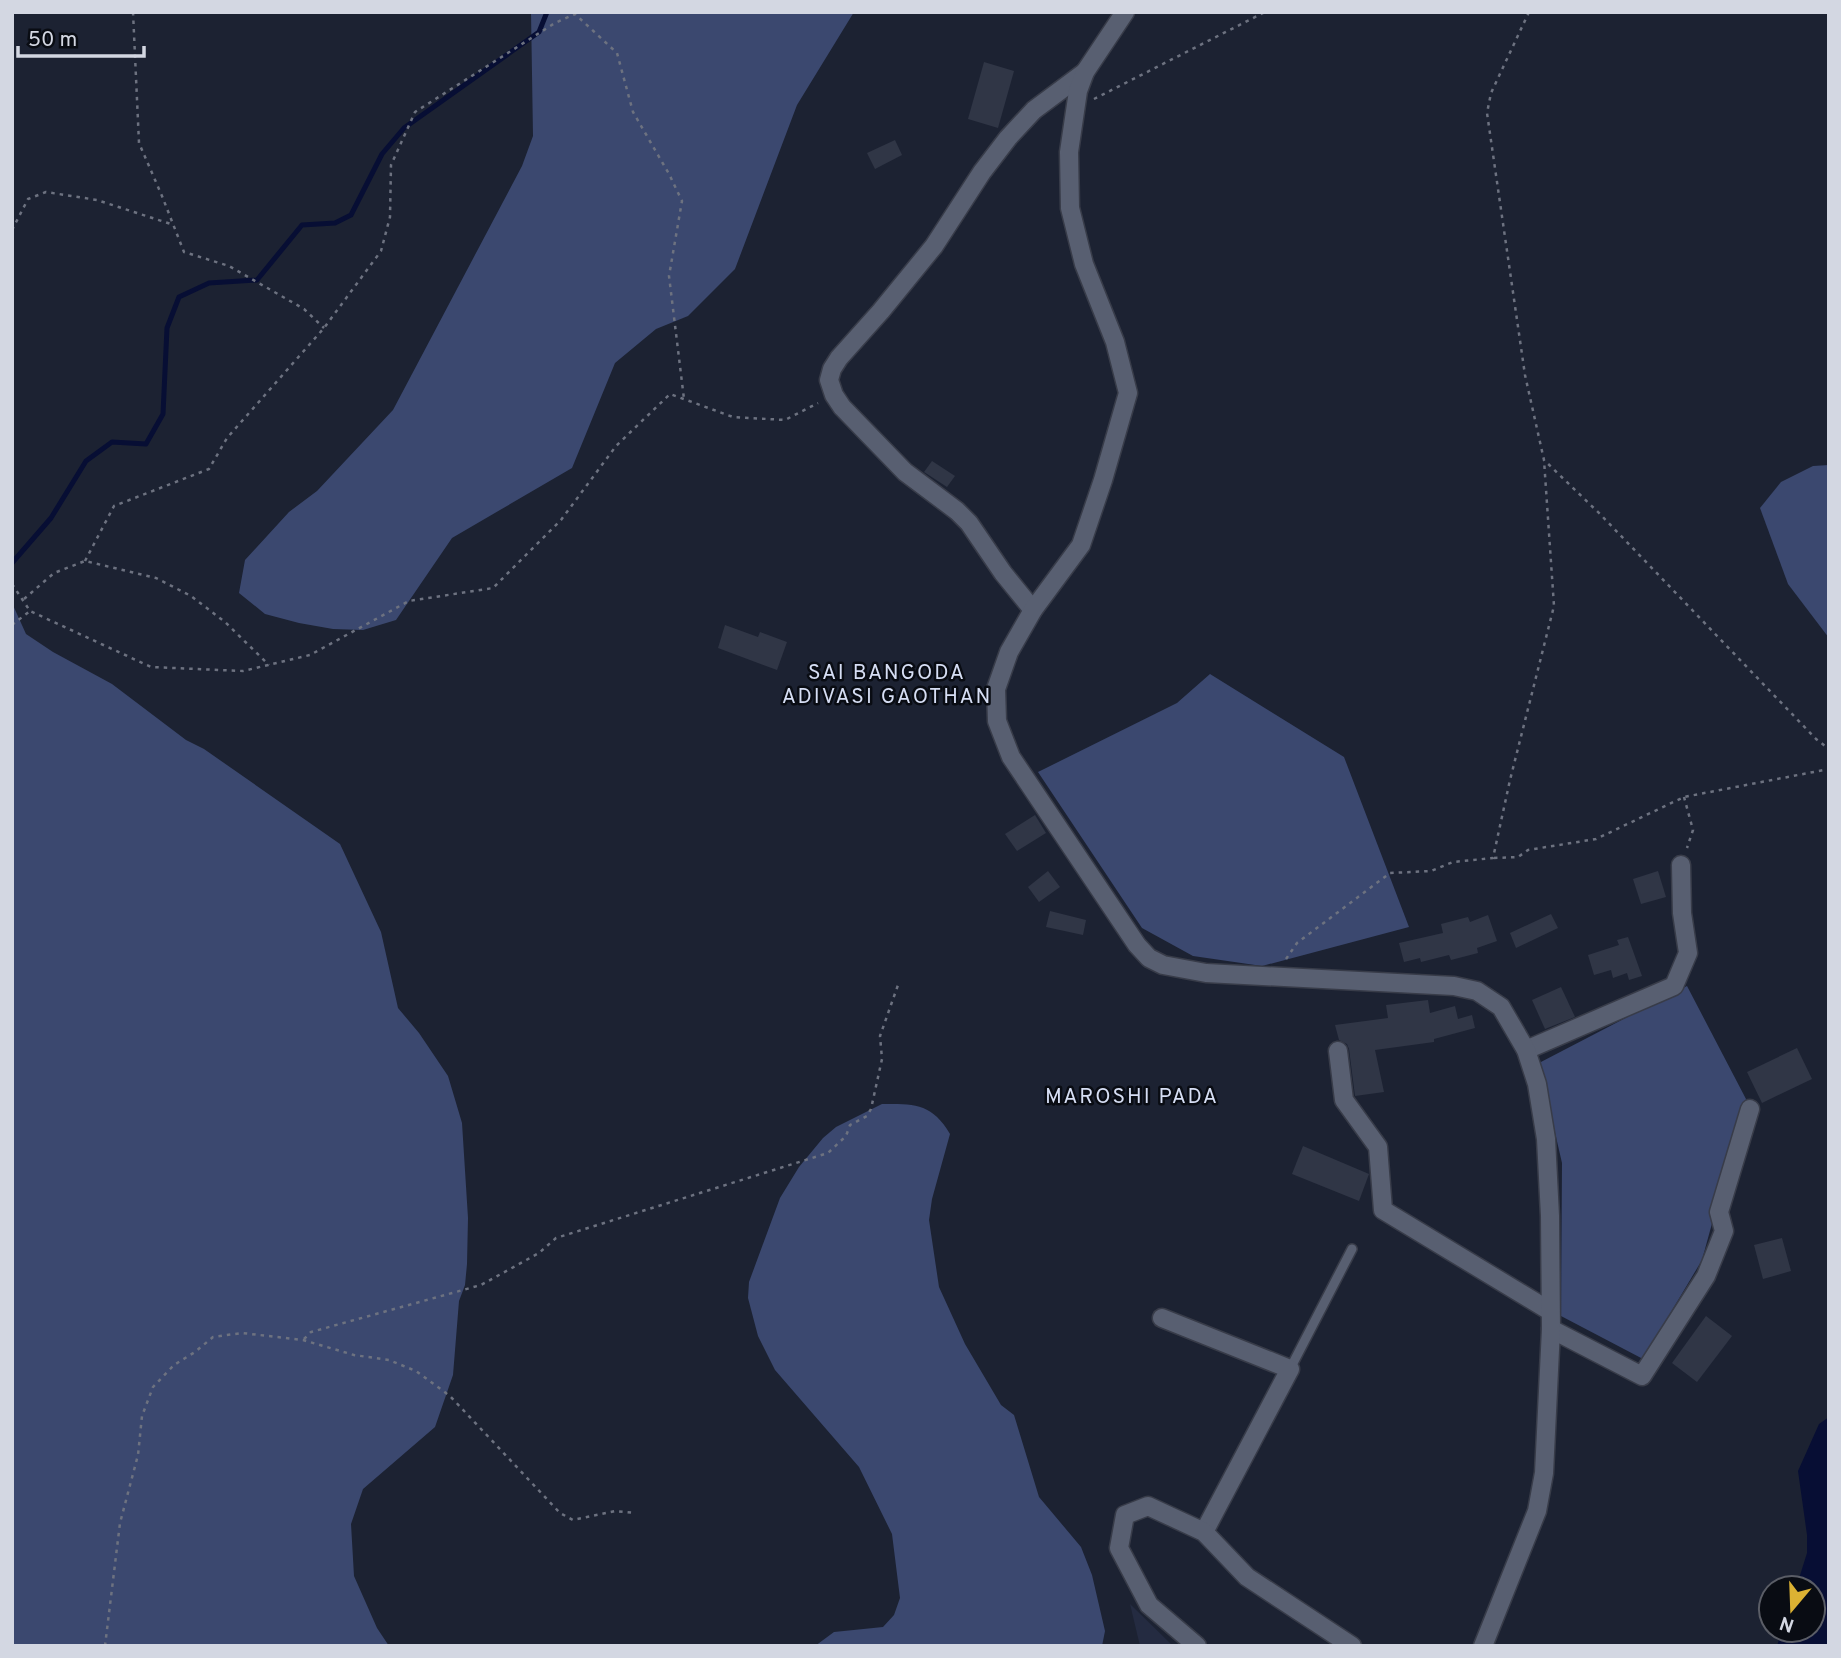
<svg xmlns="http://www.w3.org/2000/svg" width="1841" height="1658" viewBox="0 0 1841 1658" font-family="Overpass,sans-serif">
	<style>
		.built { fill: #242b41 }
		.green { fill: #3b486f }
		.water { fill: #070e34 }
		.lines { fill: none; stroke-linecap: round; stroke-linejoin: round }
		.stream { stroke: #070e34; stroke-width: 5 }
		.building { fill: #303646 }
		.service-casing { stroke: #383c49; stroke-width: 12 }
		.minor-casing { stroke: #383c49; stroke-width: 21 }
		.tertiary-casing { stroke: #383c49; stroke-width: 21 }
		.path { stroke: #6d7280; stroke-width: 2.5; stroke-dasharray: 3.5 5; stroke-linecap: butt }
		.service { stroke: #585f71; stroke-width: 9 }
		.minor { stroke: #585f71; stroke-width: 18 }
		.tertiary { stroke: #585f71; stroke-width: 18 }
		.labels { text-anchor: middle; stroke-width: 5; stroke-linejoin: round; paint-order: stroke }
		.neighbourhood-label { font-size: 21px; letter-spacing: 2px; fill: #d6def4; stroke: #090c13 }
	</style>
	<rect width="100%" height="100%" fill="#1c2232"/>
	<!-- built -->
	<path class="built" d="M1130,1604L1173,1646H1140Z"/>
	<!-- green -->
	<g class="green">
		<path d="M531,12H854L797,105L735,269L688,316L656,329L615,363L572,468L452,538L396,620L363,630L333,629L299,623L265,614L239,593L245,560L289,512L317,491L393,410L522,166L533,136Z"/>
		<path d="M1829,465V638L1788,584L1760,508L1781,482L1813,466Z"/>
		<path d="M12,603L26,634L53,652L112,684L186,740L204,749L340,844L381,932L398,1008L419,1033L448,1076L462,1123L468,1218L467,1264L465,1285L459,1301L453,1375L435,1427L363,1489L351,1524L354,1576L377,1628L389,1646H12Z"/>
		<path d="M1210,674L1344,757L1409,927L1262,966L1193,956L1142,928L1038,772L1177,703Z"/>
		<path d="M1687,986L1746,1099L1702,1260L1643,1359L1561,1316L1562,1163L1539,1063Z"/>
		<path d="M882,1104C914,1104 932,1103 950,1134L932,1199L929,1220L939,1287L965,1344L1001,1405L1014,1415L1039,1497L1081,1547L1092,1575L1105,1631L1102,1646H815L834,1632L883,1627L894,1615L900,1598L892,1534L859,1467L775,1370L758,1336L748,1298L749,1282L780,1198L799,1167L823,1138L836,1127Z"/>
	</g>
	<!-- water -->
	<path class="water" d="M1829,1417V1646H1777L1782,1630H1813V1588H1796L1807,1553V1535L1798,1471L1819,1424Z"/>
	<g class="lines">
		<!-- stream -->
		<path class="stream" d="M12,563L51,518L86,461L112,442L146,444L163,414L167,328L179,297L209,283L257,280L302,225L335,223L351,215L382,154L404,128L539,32L547,12"/>
	</g>
	<!-- building -->
	<g class="building">
		<path d="M984,62L1014,71L998,128L968,119Z"/>
		<path d="M895,140L902,155L875,169L867,153Z"/>
		<path d="M932,461L955,476L947,487L924,472Z"/>
		<path d="M725,625L758,637L760,632L787,642L777,670L718,648Z"/>
		<path d="M1035,815L1046,833L1017,851L1005,834Z"/>
		<path d="M1048,871L1060,887L1039,902L1028,887Z"/>
		<path d="M1658,871L1666,897L1641,904L1633,879Z"/>
		<path d="M1050,911L1086,920L1083,935L1046,927Z"/>
		<path d="M1551,914L1558,928L1516,948L1510,933Z"/>
		<path d="M1488,915L1497,941L1477,948L1478,953L1451,960L1449,955L1421,962L1420,958L1404,962L1399,943L1443,933L1441,924L1468,917L1470,922Z"/>
		<path d="M1628,937L1642,976L1629,980L1627,973L1613,978L1611,970L1594,975L1588,955L1619,945L1617,940Z"/>
		<path d="M1561,987L1575,1017L1545,1029L1532,1000Z"/>
		<path d="M1428,1000L1430,1013L1455,1006L1458,1019L1472,1015L1475,1028L1434,1039V1042L1375,1050L1384,1092L1355,1096L1349,1049L1347,1044L1339,1040L1335,1025L1388,1018L1386,1005Z"/>
		<path d="M1797,1048L1812,1079L1762,1103L1747,1072Z"/>
		<path d="M1303,1146L1369,1174L1359,1201L1292,1174Z"/>
		<path d="M1782,1238L1791,1271L1763,1279L1754,1245Z"/>
		<path d="M1706,1316L1732,1336L1697,1382L1672,1363Z"/>
	</g>
	<g class="lines">
		<!-- service casing -->
		<g class="service-casing">
			<path id="service" d="M1290,1369L1352,1249"/>
		</g>
		<!-- minor casing -->
		<g class="minor-casing">
			<g id="minor">
				<path d="M1033,610L1003,573L969,523L957,511L905,472L842,407L834,395L829,380L832,369L839,358L881,311L934,246L982,172L1008,138L1034,110L1085,72"/>
				<path d="M1526,1050L1674,986L1688,953L1682,913L1681,865"/>
				<path d="M1338,1051L1344,1100L1378,1147L1383,1210L1550,1311"/>
				<path d="M1162,1318L1290,1369L1204,1532"/>
				<path d="M1551,1329L1642,1376L1706,1276L1724,1231L1719,1212L1750,1109"/>
			</g>
		</g>
		<!-- tertiary casing -->
		<g class="tertiary-casing">
			<g id="tertiary">
				<path d="M1125,12L1085,72L1078,91L1069,152L1070,208L1084,264L1115,342L1128,393L1103,480L1081,545L1033,610L1009,652L996,689L997,721L1011,757L1137,945L1149,958L1163,965L1206,973L1454,986L1477,991L1501,1007L1526,1050L1537,1084L1546,1139L1550,1216L1551,1329L1544,1473L1537,1511L1483,1646"/>
				<path d="M1197,1646L1149,1605L1119,1548L1125,1515L1148,1506L1204,1532L1247,1577L1352,1646"/>
			</g>
		</g>
		<!-- path -->
		<g class="path">
			<path d="M133,12L139,143L162,196L184,252L229,266L304,309L324,328"/>
			<path d="M1529,12L1491,93L1487,113L1525,375L1544,460L1600,514L1816,739L1829,749"/>
			<path d="M1094,99L1265,12"/>
			<path d="M12,230L28,199L46,192L97,200L174,225"/>
			<path d="M85,561L114,506L209,469L227,438L324,328L381,251L390,217L391,165L415,112L555,23L575,14L617,53L633,112L669,174L682,201L669,276L684,399"/>
			<path d="M12,584L30,611L151,667L243,671L310,655L409,601L493,588L561,520L616,446L670,394L733,417L785,420L818,403"/>
			<path d="M24,599L54,573L85,561L156,578L191,596L225,622L269,665"/>
			<path d="M12,625L30,611"/>
			<path d="M1684,797L1693,830L1687,848"/>
			<path d="M1494,858L1518,857L1528,850L1596,839L1684,797L1829,769"/>
			<path d="M1286,959L1297,943L1390,873L1431,871L1453,862L1493,858L1510,780L1554,606L1544,460"/>
			<path d="M304,1339L311,1332L481,1285L539,1253L556,1238L828,1153L846,1136L850,1125L867,1116L871,1109L882,1059L880,1036L898,985"/>
			<path d="M105,1646L120,1523L138,1455L142,1416L153,1387L174,1365L195,1352L213,1337L242,1333L303,1340L354,1355L389,1360L416,1371L450,1396L560,1513L573,1520L615,1511L635,1513"/>
		</g>
		<!-- service -->
		<use href="#service" class="service"/>
		<!-- minor -->
		<use href="#minor" class="minor"/>
		<!-- tertiary -->
		<use href="#tertiary" class="tertiary"/>
	</g>
	<g class="labels">
		<!-- neighbourhood labels -->
		<g class="neighbourhood-label">
			<text x="887" y="679">SAI BANGODA<tspan x="887" dy="24">ADIVASI GAOTHAN</tspan></text>
			<text x="1132" y="1103">MAROSHI PADA</text>
		</g>
	</g>
	<!-- border -->
	<rect width="1841" height="1658" fill="none" stroke="#d3d7e2" stroke-width="28"/>
	<!-- north arrow -->
	<g transform="translate(1792 1609) rotate(199)"><circle r="33" fill="#090c13" stroke="#5a5d66" stroke-width="2"/>
	<path d="M0-5L12 26L0 18L-12 26Z" fill="#dcb233"/>
	<text y="-10" font-size="19" font-weight="bold" text-anchor="middle" fill="#d3d7e2">N</text>
	</g>
	<!-- scale -->
	<path d="M18 46v10h126v-10" fill="none" stroke="#d3d7e2" stroke-width="3.5"/>
	<text x="28" y="46" font-size="21" fill="#d3d7e2" stroke="#090c13" stroke-width="5" paint-order="stroke">50 m</text>
</svg>
